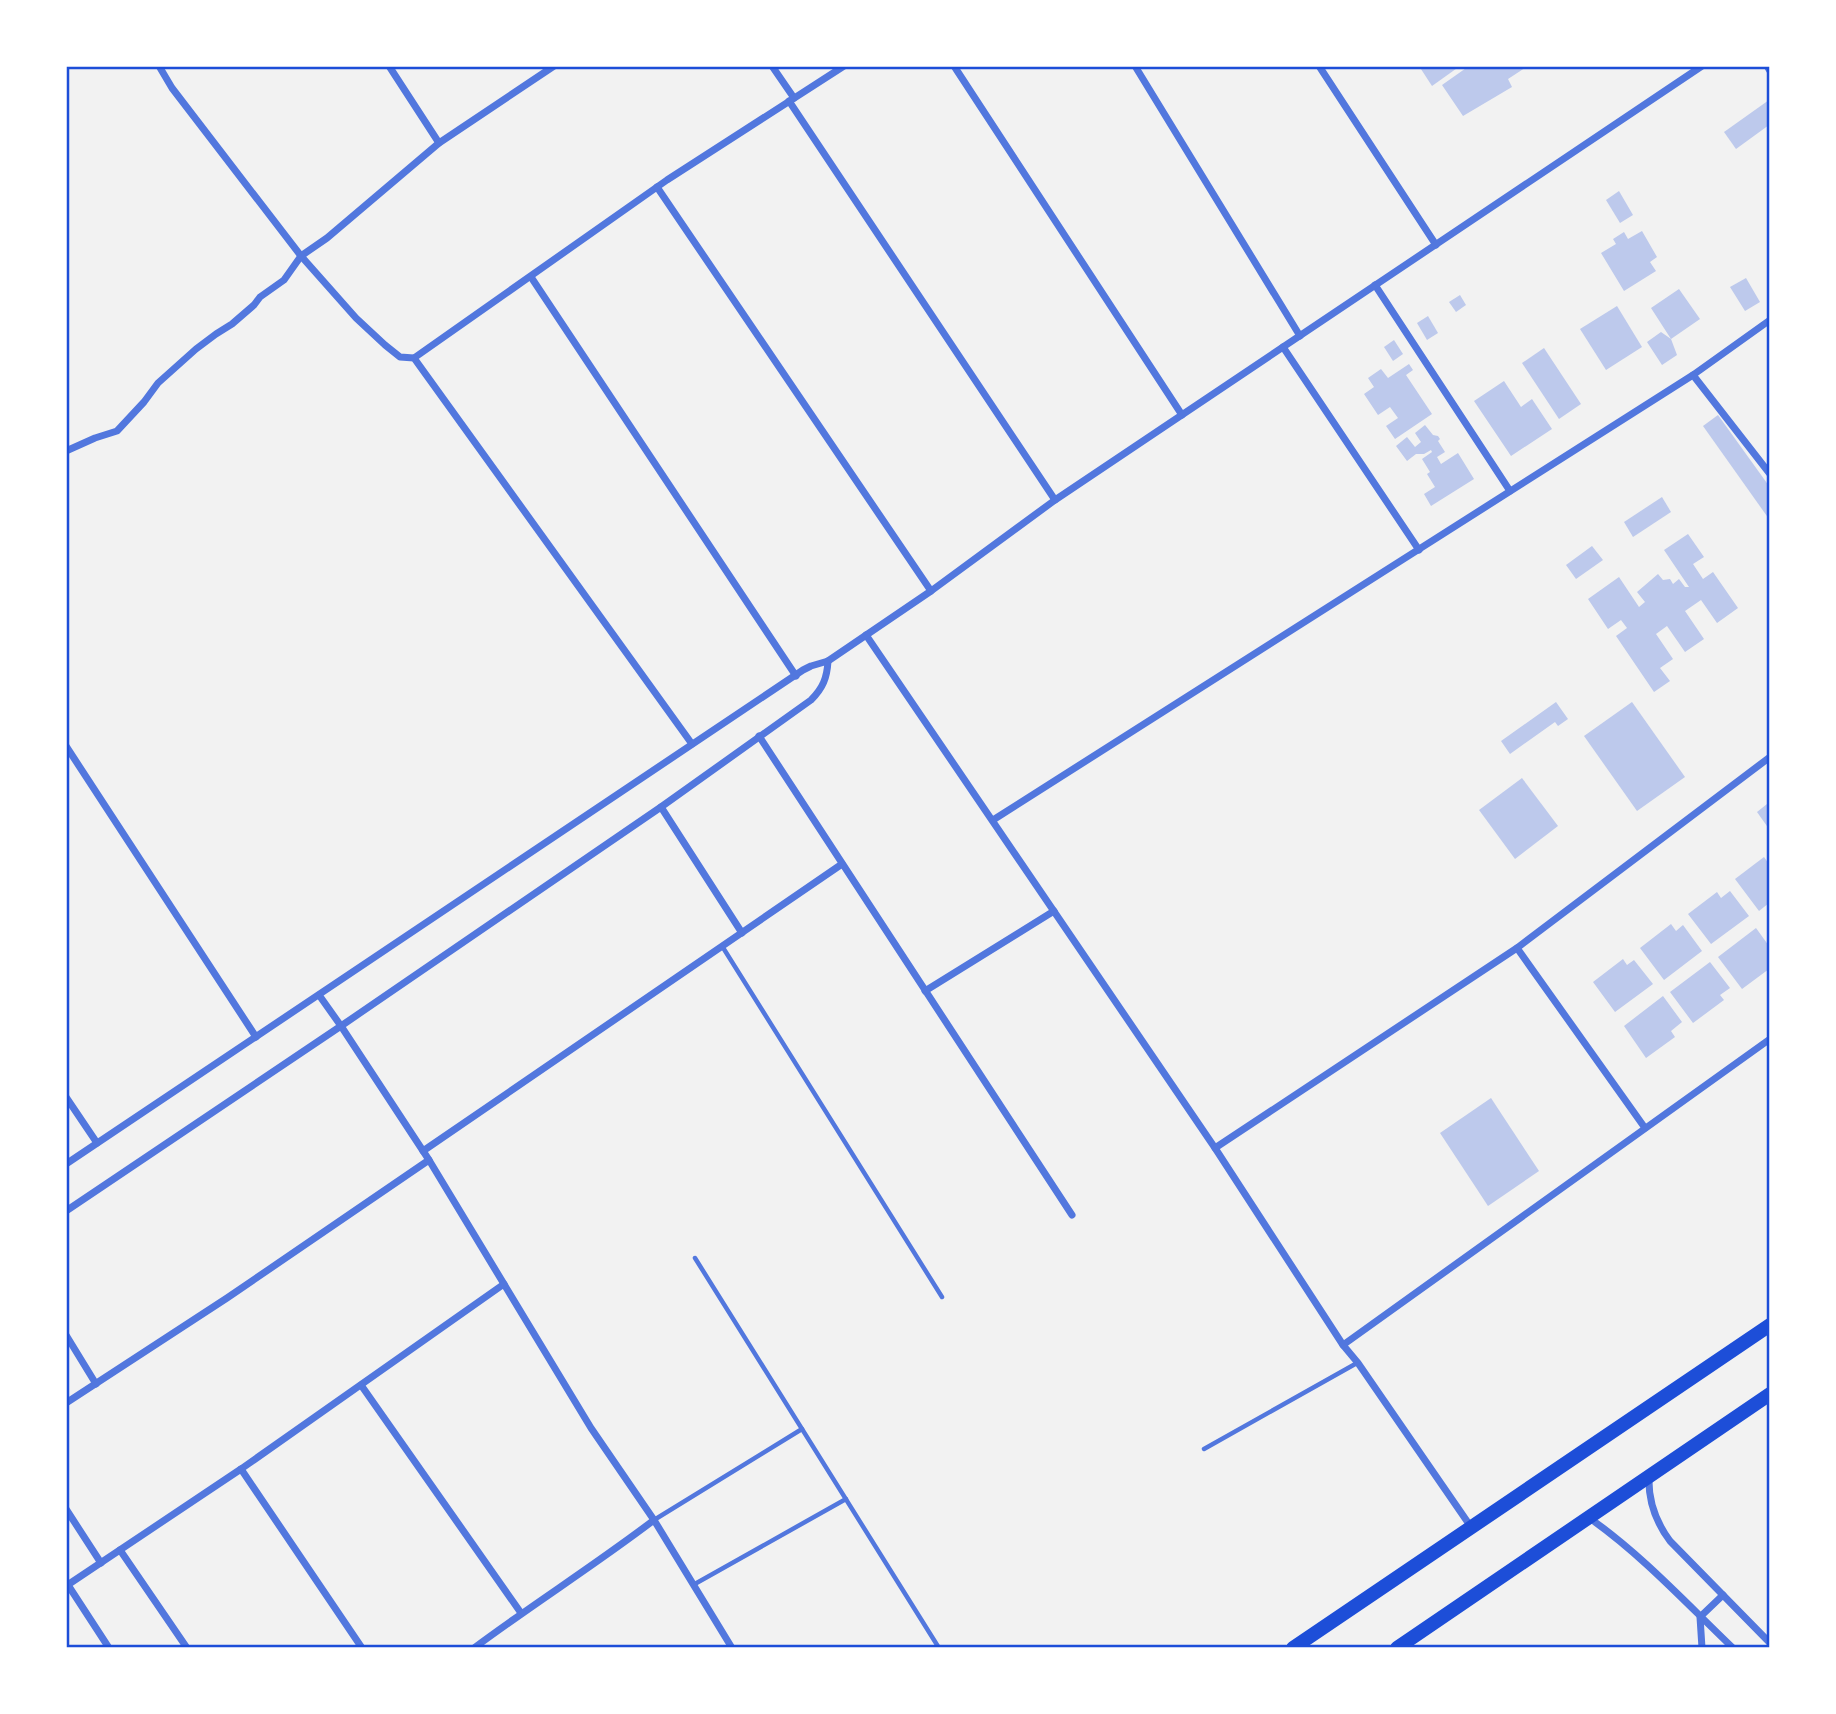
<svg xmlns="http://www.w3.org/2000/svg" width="1836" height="1714" viewBox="0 0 1836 1714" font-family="Roboto,sans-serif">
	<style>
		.building { fill: #bdc9ec }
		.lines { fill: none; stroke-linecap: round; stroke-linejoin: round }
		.service { stroke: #5277de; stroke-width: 4.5 }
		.minor { stroke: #5277de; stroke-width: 7 }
		.primary { stroke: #1d4ed8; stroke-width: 14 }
		.neatline { fill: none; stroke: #1d4ed8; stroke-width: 2.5 }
	</style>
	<rect width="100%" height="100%" fill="#f2f2f2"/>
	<!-- building -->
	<g class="building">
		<path d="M1419,66H1460L1432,86Z"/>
		<path d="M1469,66H1528L1508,79L1512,87L1463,116L1442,85Z"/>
		<path d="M1769,100V125L1736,149L1724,132Z"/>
		<path d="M1619,191L1633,215L1620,223L1606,200Z"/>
		<path d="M1642,231L1657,257L1650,262L1656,271L1624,291L1601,253L1616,244L1613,239L1624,232L1628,239Z"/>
		<path d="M1746,278L1760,302L1745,311L1730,287Z"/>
		<path d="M1679,289L1700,319L1671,339L1677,355L1662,365L1647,342L1661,332L1671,339L1651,308Z"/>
		<path d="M1460,295L1466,305L1456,312L1449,302Z"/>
		<path d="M1617,306L1642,347L1606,370L1580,329Z"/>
		<path d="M1428,316L1438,333L1427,340L1417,323Z"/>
		<path d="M1394,340L1403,354L1393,361L1384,347Z"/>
		<path d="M1544,348L1581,404L1559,419L1522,363Z"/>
		<path d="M1409,364L1413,370L1406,375L1432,414L1395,439L1386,426L1398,418L1390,407L1378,415L1364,394L1374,387L1368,378L1381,369L1388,378Z"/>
		<path d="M1504,381L1521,407L1532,399L1552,429L1511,456L1474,401Z"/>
		<path d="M1718,415L1769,486V519L1703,426Z"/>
		<path d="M1425,425L1433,435L1438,436L1440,439L1438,441L1445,452L1437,457L1441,464L1458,453L1474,479L1431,506L1424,494L1435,487L1427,474L1430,472L1422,459L1432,452L1431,450L1424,454H1416L1407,461L1396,446L1407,437L1415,447L1421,442L1415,433Z"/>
		<path d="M1662,497L1671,512L1633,537L1624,522Z"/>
		<path d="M1688,534L1704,557L1693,564L1703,579L1713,572L1738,608L1717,623L1701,600L1685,611L1704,639L1685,652L1667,626L1656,634L1673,659L1660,668L1670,681L1654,692L1616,636L1627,628L1621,620L1608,629L1588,599L1619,577L1639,607L1645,602L1637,592L1658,574L1663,580L1670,579L1673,584L1679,579L1685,587H1689L1664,550Z"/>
		<path d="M1592,546L1603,560L1576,579L1566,565Z"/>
		<path d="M1556,702L1568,719L1558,726L1555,722L1510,754L1501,741Z"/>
		<path d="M1632,702L1685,777L1637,811L1584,736Z"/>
		<path d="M1522,778L1558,826L1515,859L1479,810Z"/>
		<path d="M1767,804L1769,807V829L1757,812Z"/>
		<path d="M1764,857L1769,864V903L1759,911L1735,879Z"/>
		<path d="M1730,891L1749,916L1711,944L1688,914L1717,892L1721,898Z"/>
		<path d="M1671,924L1676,931L1683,925L1702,951L1664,980L1640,948Z"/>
		<path d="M1756,928L1769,946V959L1767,961L1769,965V969L1742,989L1718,957Z"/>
		<path d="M1623,959L1627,965L1634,960L1653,984L1615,1012L1593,982Z"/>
		<path d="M1710,962L1730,988L1720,995L1724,1000L1693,1023L1670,992Z"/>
		<path d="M1663,996L1682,1022L1671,1031L1675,1037L1646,1058L1624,1026Z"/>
		<path d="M1491,1098L1539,1171L1488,1206L1440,1133Z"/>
	</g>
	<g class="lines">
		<!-- service -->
		<g class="service">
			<path d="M722,946L942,1297"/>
			<path d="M695,1258L939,1648"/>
			<path d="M1204,1449L1357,1363"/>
			<path d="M654,1520L802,1429"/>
			<path d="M693,1585L846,1499"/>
		</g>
		<!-- minor -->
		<g class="minor">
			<path d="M159,66L172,88L301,256L356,318L385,345L400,357L414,358L692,744"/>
			<path d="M389,66L439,143"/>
			<path d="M772,66L794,98"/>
			<path d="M954,66L1182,415"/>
			<path d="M1135,66L1300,336"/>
			<path d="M1319,66L1436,245"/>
			<path d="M1767,66L1770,71"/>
			<path d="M789,101L1055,500"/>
			<path d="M657,187L931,591"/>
			<path d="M531,277L796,676"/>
			<path d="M1375,285L1510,491"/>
			<path d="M1283,347L1419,550"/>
			<path d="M414,358L667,180L844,66"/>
			<path d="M1693,375L1770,320"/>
			<path d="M66,451L95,438L117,431L144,402L158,383L196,349L216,334L232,324L254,305L260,297L284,280L301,256L327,238L439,143L554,66"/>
			<path d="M866,635L1215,1148L1343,1345L1358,1363L1471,1527"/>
			<path d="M759,736L1072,1215"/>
			<path d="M66,746L256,1037"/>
			<path d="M661,807L742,933"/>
			<path d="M993,820L1693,375L1770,474"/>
			<path d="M925,991L1054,911"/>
			<path d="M319,995L341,1026L429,1160L591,1428L654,1520L732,1648"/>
			<path d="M66,1097L97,1143"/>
			<path d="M1645,1128L1517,948L1770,757"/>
			<path d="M1215,1148L1517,948"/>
			<path d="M423,1151L842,864"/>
			<path d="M66,1164L803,670L811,666L828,661L931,591L1055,500L1702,66"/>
			<path d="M66,1211L341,1026L661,807L811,700C823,688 827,678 828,661"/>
			<path d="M66,1335L96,1384"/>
			<path d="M1343,1345L1770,1039"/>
			<path d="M361,1385L521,1613"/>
			<path d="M66,1403L227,1298L429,1160"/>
			<path d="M241,1469L362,1648"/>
			<path d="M1649,1476C1648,1501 1655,1521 1670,1541L1770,1643"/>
			<path d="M66,1509L101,1563"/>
			<path d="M1588,1517C1641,1554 1686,1603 1733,1648"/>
			<path d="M120,1550L187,1648"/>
			<path d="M68,1585L109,1648"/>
			<path d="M66,1586L241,1469L504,1284"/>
			<path d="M474,1648C533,1604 595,1565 654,1520"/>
			<path d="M1702,1648L1700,1617L1723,1595"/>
		</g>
		<!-- primary -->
		<g class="primary">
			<path d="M1293,1648L1770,1325"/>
			<path d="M1397,1648L1770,1394"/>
		</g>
	</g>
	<!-- border -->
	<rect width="1836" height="1714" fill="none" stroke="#ffffff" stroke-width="136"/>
	<rect x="68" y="68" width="1700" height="1578" class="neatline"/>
</svg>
